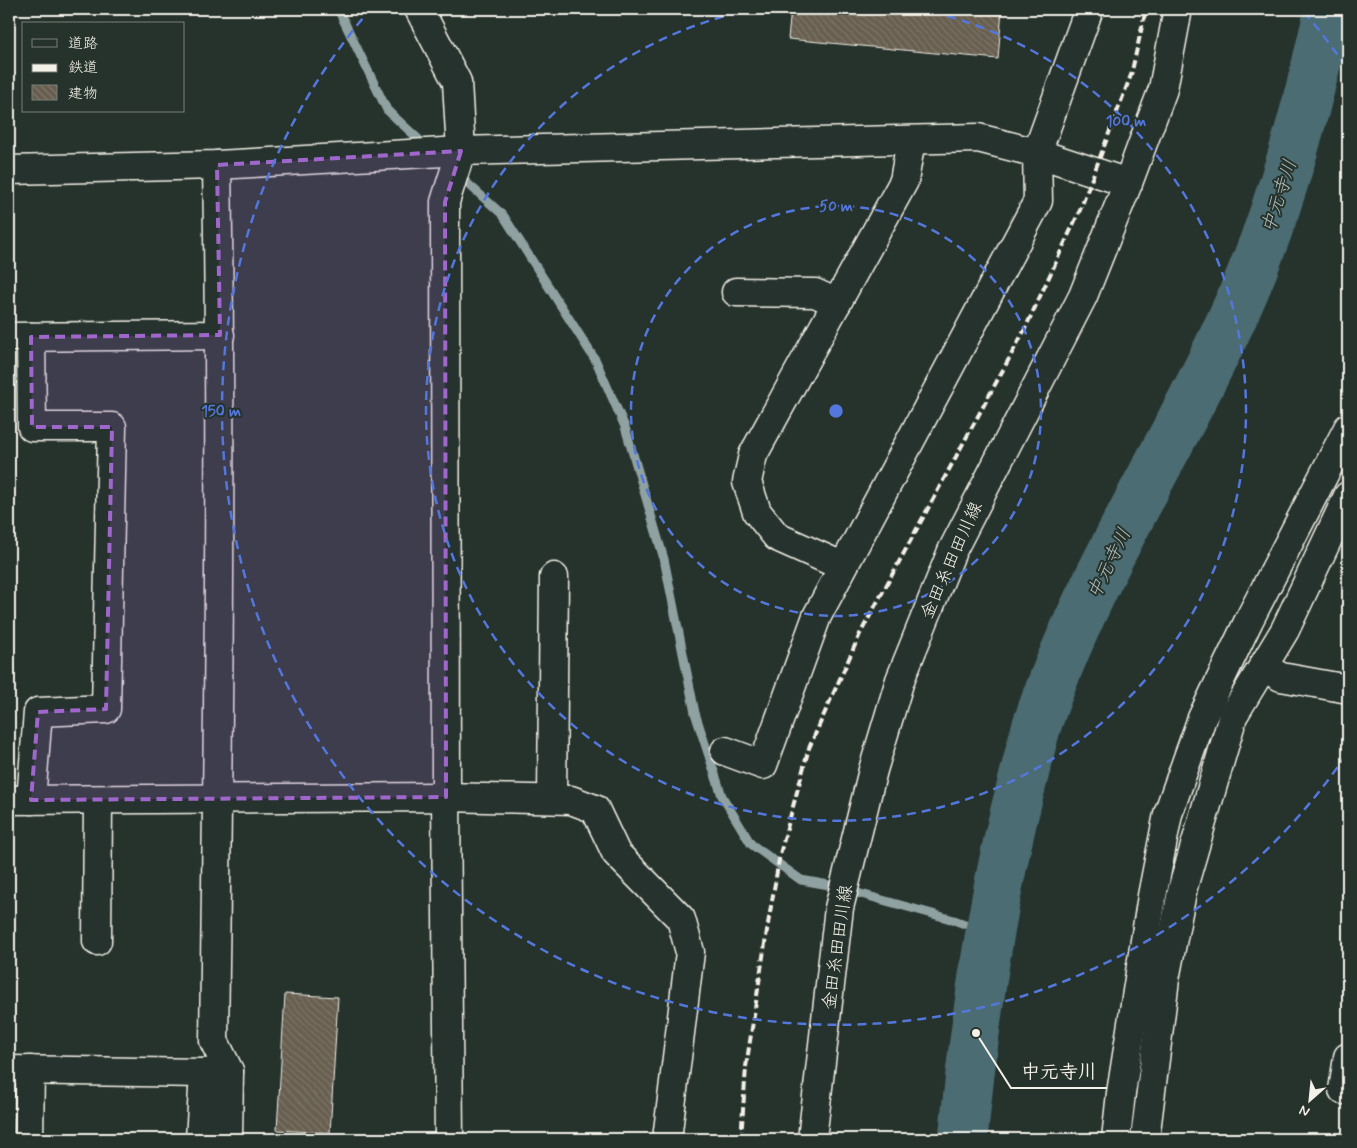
<svg xmlns="http://www.w3.org/2000/svg" width="1357" height="1148" viewBox="0 0 1357 1148" font-family="Mynerve,'Klee One',sans-serif">
	<style>
		.lines { fill: none; stroke-linecap: round; stroke-linejoin: round }
		.stream { stroke: #8fa1a1; stroke-width: 9 }
		.river { stroke: #4b6c72; stroke-width: 49 }
		.building { fill: url(#building-back-hatch); stroke: #f4f1e8 }
		.minor-casing { stroke: #f4f1e8; stroke-width: 31 }
		.tertiary-casing { stroke: #f4f1e8; stroke-width: 31 }
		.secondary-casing { stroke: #f4f1e8; stroke-width: 31 }
		.minor { stroke: #26332d; stroke-width: 28 }
		.tertiary { stroke: #26332d; stroke-width: 28 }
		.secondary { stroke: #26332d; stroke-width: 28 }
		.rail { stroke: #f4f1e8; stroke-width: 4; stroke-dasharray: 8 4; stroke-linecap: butt }
		.marked { fill: #9f67cb; fill-opacity: 0.2; stroke: #9f67cb; stroke-width: 4; stroke-dasharray: 10 6; stroke-linejoin: round }
		.ring { fill: none; stroke: #5377dc; stroke-width: 2.5; stroke-dasharray: 9 6 }
		.labels { text-anchor: middle; stroke-width: 4; stroke-linejoin: round; paint-order: stroke }
		.street-label { font-size: 18px; fill: #f4f1e8; stroke: #26332d }
		.water-label { font-size: 19px; font-style: italic; fill: #b0bcb9; stroke: #26332d }
		.centre { fill: #5377dc; stroke: #26332d; stroke-width: 2.5 }
		.ring-label { font-size: 15px; text-anchor: middle; font-weight: bold; fill: #5377dc; stroke: #26332d; stroke-width: 4; stroke-linejoin: round; paint-order: stroke }
		.leader { fill: none; stroke: #f4f1e8; stroke-width: 2 }
		.callout-dot { fill: #f4f1e8; stroke: #26332d; stroke-width: 2 }
		.callout-label { font-size: 19px; text-anchor: middle; font-weight: bold; fill: #f4f1e8; stroke: #26332d; stroke-width: 4; stroke-linejoin: round; paint-order: stroke }
	</style>
	<defs>
		<pattern id="building-back-hatch" width="6" height="6" patternUnits="userSpaceOnUse" patternTransform="scale(1.25)"><rect width="6" height="6" fill="#675e50"/><path d="M-1 5l2 2M0 0l6 6M5-1l2 2" fill="none" stroke="#7d7669"/></pattern>
	</defs>
	<rect width="100%" height="100%" fill="#26332d"/>
	<filter id="ink" filterUnits="userSpaceOnUse"><feTurbulence type="fractalNoise" baseFrequency=".02" numOctaves="2"/><feDisplacementMap in="SourceGraphic" scale="10" xChannelSelector="R" yChannelSelector="G"/><feConvolveMatrix kernelMatrix="1 2 1 2 8 2 1 2 1" color-interpolation-filters="sRGB"/></filter>
	<g filter="url(#ink)">
		<g class="lines">
			<!-- stream -->
			<g class="stream">
				<path d="M338,9L387,110L427,147"/>
				<path d="M457,174L503,215L596,361L625,427L664,559L695,713L722,796L751,844L801,880L829,885L954,920L989,933"/>
			</g>
			<!-- river -->
			<path class="river" d="M963,1139C975,1020 991,900 1022,783C1027,764 1031,744 1037,725C1087,574 1179,441 1242,296C1282,204 1307,107 1329,9"/>
		</g>
		<!-- building -->
		<g class="building">
			<path d="M791,9H1002L998,59L788,39Z"/>
			<path d="M285,994L338,997L330,1133L277,1130Z"/>
		</g>
		<g class="lines">
			<!-- minor casing -->
			<g class="minor-casing">
				<g id="minor">
					<path d="M419,9L457,82L461,151L445,202L446,797L449,1139"/>
					<path d="M217,165C222,457 218,749 214,1041L229,1071L228,1139"/>
					<path d="M736,292L815,293L837,303"/>
					<path d="M9,337L220,335"/>
					<path d="M31,337L32,427H112L106,709L38,712L31,800"/>
					<path d="M842,566L777,537L757,512L747,482L753,455L904,181L911,140"/>
					<path d="M1263,667L1281,677L1348,689"/>
					<path d="M725,751L763,765L817,616L1038,201L1037,153L1089,9"/>
					<path d="M552,799L554,577"/>
					<path d="M9,800L446,797L571,800L595,809L616,853L681,919L690,952L667,1139"/>
					<path d="M97,941L98,800"/>
					<path d="M9,1070L204,1073L229,1071"/>
					<path d="M1343,1090L1348,1057"/>
					<path d="M29,1139L30,1070"/>
					<path d="M200,1139L204,1073"/>
					<path d="M1145,1139L1165,979L1183,887L1233,716L1285,630L1348,496"/>
				</g>
			</g>
			<!-- tertiary casing -->
			<g class="tertiary-casing">
				<g id="tertiary">
					<path d="M9,170L217,165L461,151L978,138L1037,153L1128,183"/>
					<path d="M1116,1139L1121,1093L1152,896L1168,814L1202,718L1249,620L1348,428"/>
				</g>
			</g>
			<!-- secondary casing -->
			<g class="secondary-casing">
				<path id="secondary" d="M812,1139L839,908L873,770L900,680L952,551L1083,296L1128,183L1163,89L1178,9"/>
			</g>
			<!-- minor -->
			<use href="#minor" class="minor"/>
			<!-- tertiary -->
			<use href="#tertiary" class="tertiary"/>
			<!-- secondary -->
			<use href="#secondary" class="secondary"/>
			<!-- rail -->
			<path class="rail" d="M741,1139L746,1067L768,924L780,854L809,748L860,634L1024,331L1080,210L1131,75L1146,9"/>
		</g>
	</g>
	<!-- marked area -->
	<path class="marked" d="M461,151L445,202L446,797L31,800L38,712L106,709L112,427H32L31,337L220,335L217,165Z"/>
	<!-- distance rings -->
	<g class="ring">
		<circle cx="836" cy="411" r="205"/>
		<path d="M918 9A410 410 0 1 1 754 9"/>
		<path d="M1346 755A615 615 0 1 1 368 12M1304 12A615 615 0 0 1 1346 67"/>
	</g>
	<g class="labels">
		<!-- street labels -->
		<g class="street-label">
			<text transform="translate(951 560) rotate(-66)" y="6">金田糸田田川線</text>
			<text transform="translate(837 947) rotate(-82)" y="6">金田糸田田川線</text>
		</g>
		<!-- water labels -->
		<g class="water-label">
			<text transform="translate(1278 196) rotate(-72)" y="7">中元寺川</text>
			<text transform="translate(1108 563) rotate(-64)" y="7">中元寺川</text>
		</g>
	</g>
	<circle cx="836" cy="411" r="8" class="centre"/>
	<g class="ring-label">
		<text x="1126" y="126">100 m</text>
		<text x="836" y="211">50 m</text>
		<text x="221" y="416">150 m</text>
	</g>
	<!-- callouts -->
	<path class="leader" d="M976 1033L1011 1088H1107"/>
	<circle class="callout-dot" cx="976" cy="1033" r="5"/>
	<g class="callout-label">
		<text x="1059" y="1078">中元寺川</text>
	</g>
	<!-- margin -->
	<rect width="1357" height="1148" fill="none" stroke="#26332d" stroke-width="30"/>
	<rect x="15" y="15" width="1327" height="1118" fill="none" stroke="#f4f1e8" stroke-width="2" filter="url(#ink)"/>
	<!-- legend -->
	<rect x="22" y="22" width="162" height="90" fill="#26332d" stroke="#787f78"/>
	<rect x="32" y="39" width="25" height="8" fill="#26332d" stroke="#787f78"/>
	<text x="68" y="48" font-size="15" fill="#f4f1e8">道路</text>
	<rect x="32" y="64" width="25" height="8" fill="#f4f1e8" stroke="#787f78"/>
	<text x="68" y="72" font-size="15" fill="#f4f1e8">鉄道</text>
	<rect x="32" y="85" width="25" height="15" fill="url(#building-back-hatch)" stroke="#787f78"/>
	<text x="68" y="98" font-size="15" fill="#f4f1e8">建物</text>
	<!-- north arrow -->
	<g transform="translate(1310 1100) rotate(207)" stroke="#26332d" stroke-width="4" paint-order="stroke">
	<path d="M0-4L9 19L0 12L-9 19Z" fill="#f4f1e8"/>
	<text y="-8" font-size="14" font-weight="bold" text-anchor="middle" fill="#f4f1e8">N</text>
	</g>
</svg>
